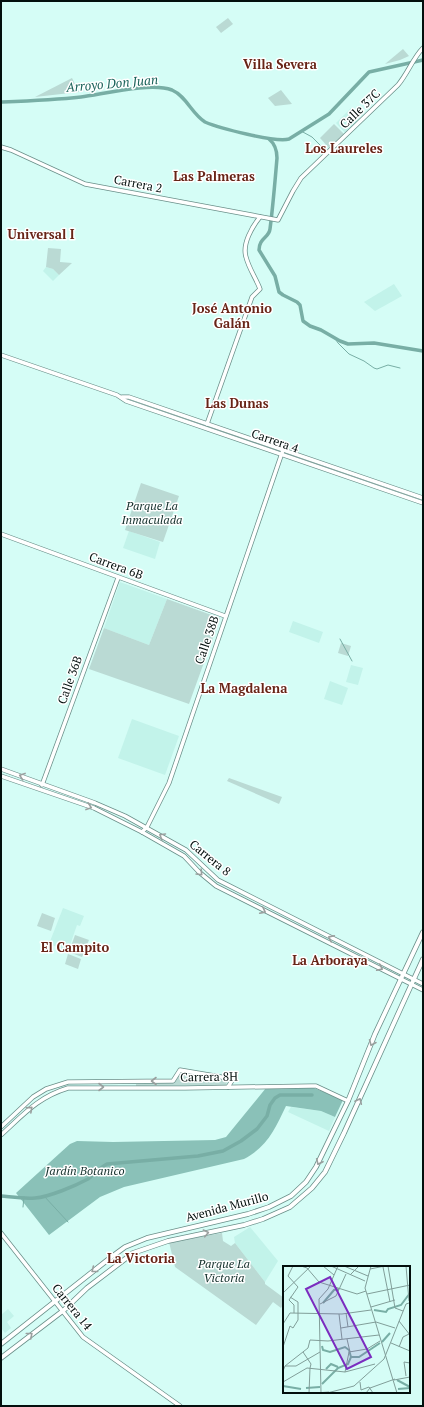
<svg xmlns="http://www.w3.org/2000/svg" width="424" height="1407" viewBox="0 0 424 1407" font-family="'PT Serif',serif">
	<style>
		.built { fill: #c2f3ea }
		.green { fill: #badad4 }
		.forest { fill: #8ac1b8 }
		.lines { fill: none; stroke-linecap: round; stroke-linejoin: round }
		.stream { stroke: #78aea5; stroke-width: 1 }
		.canal { stroke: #78aea5; stroke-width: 3.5 }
		.minor-casing { stroke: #6a8f89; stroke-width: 5 }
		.major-casing { stroke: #6a8f89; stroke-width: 5.5 }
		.minor { stroke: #fff; stroke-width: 3.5 }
		.major { stroke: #fff; stroke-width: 4 }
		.oneway { stroke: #9a9f9e }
		.labels { text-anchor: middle; stroke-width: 3; stroke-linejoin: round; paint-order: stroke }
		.street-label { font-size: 12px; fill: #030f0d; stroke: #fff }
		.park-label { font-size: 12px; font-style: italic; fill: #132f2b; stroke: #fff }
		.neighbourhood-label { font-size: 13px; font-weight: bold; fill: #682417; stroke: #fff }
		.water-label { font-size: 13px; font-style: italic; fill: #196259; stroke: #fff }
		.inset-river { fill: none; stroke: #78aea5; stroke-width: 2 }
		.inset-road { fill: none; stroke: #819e99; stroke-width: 1 }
		.view { fill: #7b2cbf; fill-opacity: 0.15; stroke: #7b2cbf; stroke-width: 2 }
		.inset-edge { fill: none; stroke: #030f0d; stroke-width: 2 }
	</style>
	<rect width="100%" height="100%" fill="#d5fdf6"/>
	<!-- built -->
	<g class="built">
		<path d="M351,108L361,119L346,134L336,123Z"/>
		<path d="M46,267L53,269L59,275L53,281L43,271Z"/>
		<path d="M394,284L402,296L375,311L364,302Z"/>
		<path d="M129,531L160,542L155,559L123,548Z"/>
		<path d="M120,582L167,599L149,645L104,628Z"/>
		<path d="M293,621L323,632L319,643L289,632Z"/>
		<path d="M351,665L363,668L358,685L346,682Z"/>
		<path d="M330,681L348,688L342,705L324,699Z"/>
		<path d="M132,719L179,736L165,775L118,758Z"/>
		<path d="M63,908L84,916L80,926L77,925L68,951L49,944Z"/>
		<path d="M291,1107L321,1111L335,1117L329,1131L288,1112Z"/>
		<path d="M250,1227L278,1261L265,1282L235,1243L234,1237Z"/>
		<path d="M8,1309L14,1316L7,1322L11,1328L5,1333L1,1328V1315Z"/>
	</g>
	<!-- green -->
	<g class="green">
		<path d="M228,18L233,24L221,33L216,27Z"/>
		<path d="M403,49L409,56L400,60L385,64Z"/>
		<path d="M72,78L79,92L35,97Z"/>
		<path d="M281,90L292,104L275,106L268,98Z"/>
		<path d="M334,124L344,134L329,148L320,138Z"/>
		<path d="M48,248L61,249L60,262L72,263L59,275L53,269L46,267Z"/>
		<path d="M141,483L179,496L163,542L125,530Z"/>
		<path d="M167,599L220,618L189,704L89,669L104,628L149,645Z"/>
		<path d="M341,643L351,646L348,656L338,653Z"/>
		<path d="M229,778L282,797L279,804L227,781Z"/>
		<path d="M42,913L55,918L51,931L37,926Z"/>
		<path d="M75,935L89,940L82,957L69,952Z"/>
		<path d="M68,954L81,959L78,969L65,964Z"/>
		<path d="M180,1071L228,1080L226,1085L136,1086V1084L173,1082L176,1080Z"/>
		<path d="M222,1233L223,1241L231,1246L235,1243L265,1282V1284L284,1298V1303L281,1308L273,1302L256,1325L175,1267L169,1242Z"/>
	</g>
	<!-- forest -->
	<path class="forest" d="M266,1088H314L343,1100L335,1117L321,1111L286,1106C275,1129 268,1146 244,1159L124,1187L100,1197L49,1235L16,1193L60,1153L70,1144L77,1141L113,1142L215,1140L226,1137Z"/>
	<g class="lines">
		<!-- stream -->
		<g class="stream">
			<path d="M301,131L312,137L326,151"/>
			<path d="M334,337L338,343L349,354L364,361L374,368L377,369L388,365L400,368"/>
			<path d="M340,639L352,661"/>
			<path d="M44,1196L68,1222"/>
			<path d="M23,1207L24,1197"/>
		</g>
		<!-- canal -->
		<g class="canal">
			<path d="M1,102C27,101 54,100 81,97C104,94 151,82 172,90C186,96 192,114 205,122C219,128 276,143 289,139L329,114L369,72L423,60"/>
			<path d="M269,139C275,144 277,150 277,158C275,182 273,206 270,229C269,238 259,238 259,250L275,276L279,292L283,295L297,302L300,305L303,321L310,326L321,330L340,341L348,344L374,343L423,351"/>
			<path d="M1,1196C12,1197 24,1199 35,1198C49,1197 75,1186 88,1179C95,1174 99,1168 107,1164L198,1156L223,1151L241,1141L257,1129L267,1116L270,1105L275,1098L280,1095H312"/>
		</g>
		<!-- minor casing -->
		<g class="minor-casing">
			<g id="minor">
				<path d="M1,147L11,150L85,184L278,220L293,191L301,178L398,85C408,73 413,58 423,48"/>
				<path d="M1,355L117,395L126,401L423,503"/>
				<path d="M122,397H129L423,498"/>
				<path d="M207,424L252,297L260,289C256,278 249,269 246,257C242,244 252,227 260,217"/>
				<path d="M1,534L225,616"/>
				<path d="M1,769L95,803L125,816L186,850L218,880L423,984"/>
				<path d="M1,776L94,808L142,832L184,856L199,872L216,886L423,990"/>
				<path d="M42,785L118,578"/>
				<path d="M142,832L147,827L169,783L283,450"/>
				<path d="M1,1127L33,1097L46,1089L68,1082L173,1081L180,1070L233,1079L228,1087"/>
				<path d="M1,1135C23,1115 38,1097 68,1088H185L311,1086H316L348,1101"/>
				<path d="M1,1233L83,1337L180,1406"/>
			</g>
		</g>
		<!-- major casing -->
		<g class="major-casing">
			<g id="major">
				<path d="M1,1344L110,1258L125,1247L147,1238L248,1214L269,1207L291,1196L306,1182L316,1167L348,1101L375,1034L423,932"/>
				<path d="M1,1358L64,1310L87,1288L133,1253L168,1241L244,1225L263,1219L290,1207L312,1188L325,1172L344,1133L423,959"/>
			</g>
		</g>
		<!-- minor -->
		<use href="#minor" class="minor"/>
		<!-- major -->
		<use href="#major" class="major"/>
	</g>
	<!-- one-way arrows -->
	<defs><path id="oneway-chevron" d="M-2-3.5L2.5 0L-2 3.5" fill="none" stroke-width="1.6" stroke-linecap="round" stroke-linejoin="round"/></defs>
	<g class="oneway">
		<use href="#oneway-chevron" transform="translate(22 776) rotate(-160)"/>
		<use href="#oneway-chevron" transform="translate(89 807) rotate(20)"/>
		<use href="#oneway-chevron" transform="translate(162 836) rotate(-150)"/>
		<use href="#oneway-chevron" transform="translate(200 873) rotate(46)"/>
		<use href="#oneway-chevron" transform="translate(263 911) rotate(27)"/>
		<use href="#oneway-chevron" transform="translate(331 938) rotate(-153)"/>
		<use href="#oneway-chevron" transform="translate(380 968) rotate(26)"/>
		<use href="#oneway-chevron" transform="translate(372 1043) rotate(113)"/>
		<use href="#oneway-chevron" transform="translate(154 1081) rotate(-180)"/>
		<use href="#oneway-chevron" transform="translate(101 1087)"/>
		<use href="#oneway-chevron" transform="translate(359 1101) rotate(-65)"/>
		<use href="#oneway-chevron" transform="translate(30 1109) rotate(-42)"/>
		<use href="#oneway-chevron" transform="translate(319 1162) rotate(115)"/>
		<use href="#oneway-chevron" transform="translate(206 1233) rotate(-12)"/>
		<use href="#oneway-chevron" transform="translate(94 1270) rotate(142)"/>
		<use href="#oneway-chevron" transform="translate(30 1335) rotate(-39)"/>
	</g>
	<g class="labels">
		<!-- street labels -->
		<g class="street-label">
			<text transform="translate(360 109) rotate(-44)" y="4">Calle 37C</text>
			<text transform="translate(138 184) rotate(11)" y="4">Carrera 2</text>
			<text transform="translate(275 441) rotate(19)" y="4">Carrera 4</text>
			<text transform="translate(116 566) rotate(20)" y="4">Carrera 6B</text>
			<text transform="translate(207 640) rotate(-71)" y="4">Calle 38B</text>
			<text transform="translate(70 680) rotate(-70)" y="4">Calle 36B</text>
			<text transform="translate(210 858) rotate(39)" y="4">Carrera 8</text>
			<text transform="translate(209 1077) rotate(-1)" y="4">Carrera 8H</text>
			<text transform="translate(227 1207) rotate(-15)" y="4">Avenida Murillo</text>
			<text transform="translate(72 1307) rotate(51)" y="4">Carrera 14</text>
		</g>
		<!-- park labels -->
		<g class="park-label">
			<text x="152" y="510">Parque La<tspan x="152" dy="14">Inmaculada</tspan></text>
			<text x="85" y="1175">Jardín Botanico</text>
			<text x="224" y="1268">Parque La<tspan x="224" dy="14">Victoria</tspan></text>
		</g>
		<!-- neighbourhood labels -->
		<g class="neighbourhood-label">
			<text x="280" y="69">Villa Severa</text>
			<text x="344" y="153">Los Laureles</text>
			<text x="214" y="181">Las Palmeras</text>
			<text x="41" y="239">Universal I</text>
			<text x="232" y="313">José Antonio<tspan x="232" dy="15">Galán</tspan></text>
			<text x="237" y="408">Las Dunas</text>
			<text x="244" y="693">La Magdalena</text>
			<text x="75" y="952">El Campito</text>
			<text x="330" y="965">La Arboraya</text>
			<text x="141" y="1263">La Victoria</text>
		</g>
		<!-- water labels -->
		<g class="water-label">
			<text transform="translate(112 83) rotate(-5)" y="5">Arroyo Don Juan</text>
		</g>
	</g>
	<!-- overview -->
	<g transform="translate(283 1266)">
		<rect width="127" height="127" fill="#d5fdf6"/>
		<path class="inset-river" d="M40,37L51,24L56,23M91,44L103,46L105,43L118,39L127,27M99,76L107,67M39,80L40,84L47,86L62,81L66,84L68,91M43,103L48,98L55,101M114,114L127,121M39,118L55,102L65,98L68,91H76L97,77M0,120L18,123M23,122L37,121M115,123L127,122"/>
		<path class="inset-road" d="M10,0L5,10L15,21L6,34L11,39V47M18,0L24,2L36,16L74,28L83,25M40,0L51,9M48,0L82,15M61,0L85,10M88,0L82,22L114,127M105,0L112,42L120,45M123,0L126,35M100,1L107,36M87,3L102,0M67,9L76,0M0,27L28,0M84,28L127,19M37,38L53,30L63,8M88,41L112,34M63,47L65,61M56,48L59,73M116,55L127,69M0,58L7,47L59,48L88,44M58,62L93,56L112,62M70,72L96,69M64,73L67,86M108,77L127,85M0,81L7,60L10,62L15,54V36L7,31M116,81L120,71L126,68M20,86L28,98L27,102M2,100H13L37,86M0,105L2,100L25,82L27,74L45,75L70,72M62,106L66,86L84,83L97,75M123,110L121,96L127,97M111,114L127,111M0,116L24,102L62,106L92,98M77,116L78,124L86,121L90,127M26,127L27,102M32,127L46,126M38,127L36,33L45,23L55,0M44,127L71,120L101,93L123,38L126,37M83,127L87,122L112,113"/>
		<path class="view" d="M47,11L88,91L64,103L23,23Z"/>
		<rect width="127" height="127" class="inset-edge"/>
	</g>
	<!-- border -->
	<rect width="424" height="1407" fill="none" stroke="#030f0d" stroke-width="4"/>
</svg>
